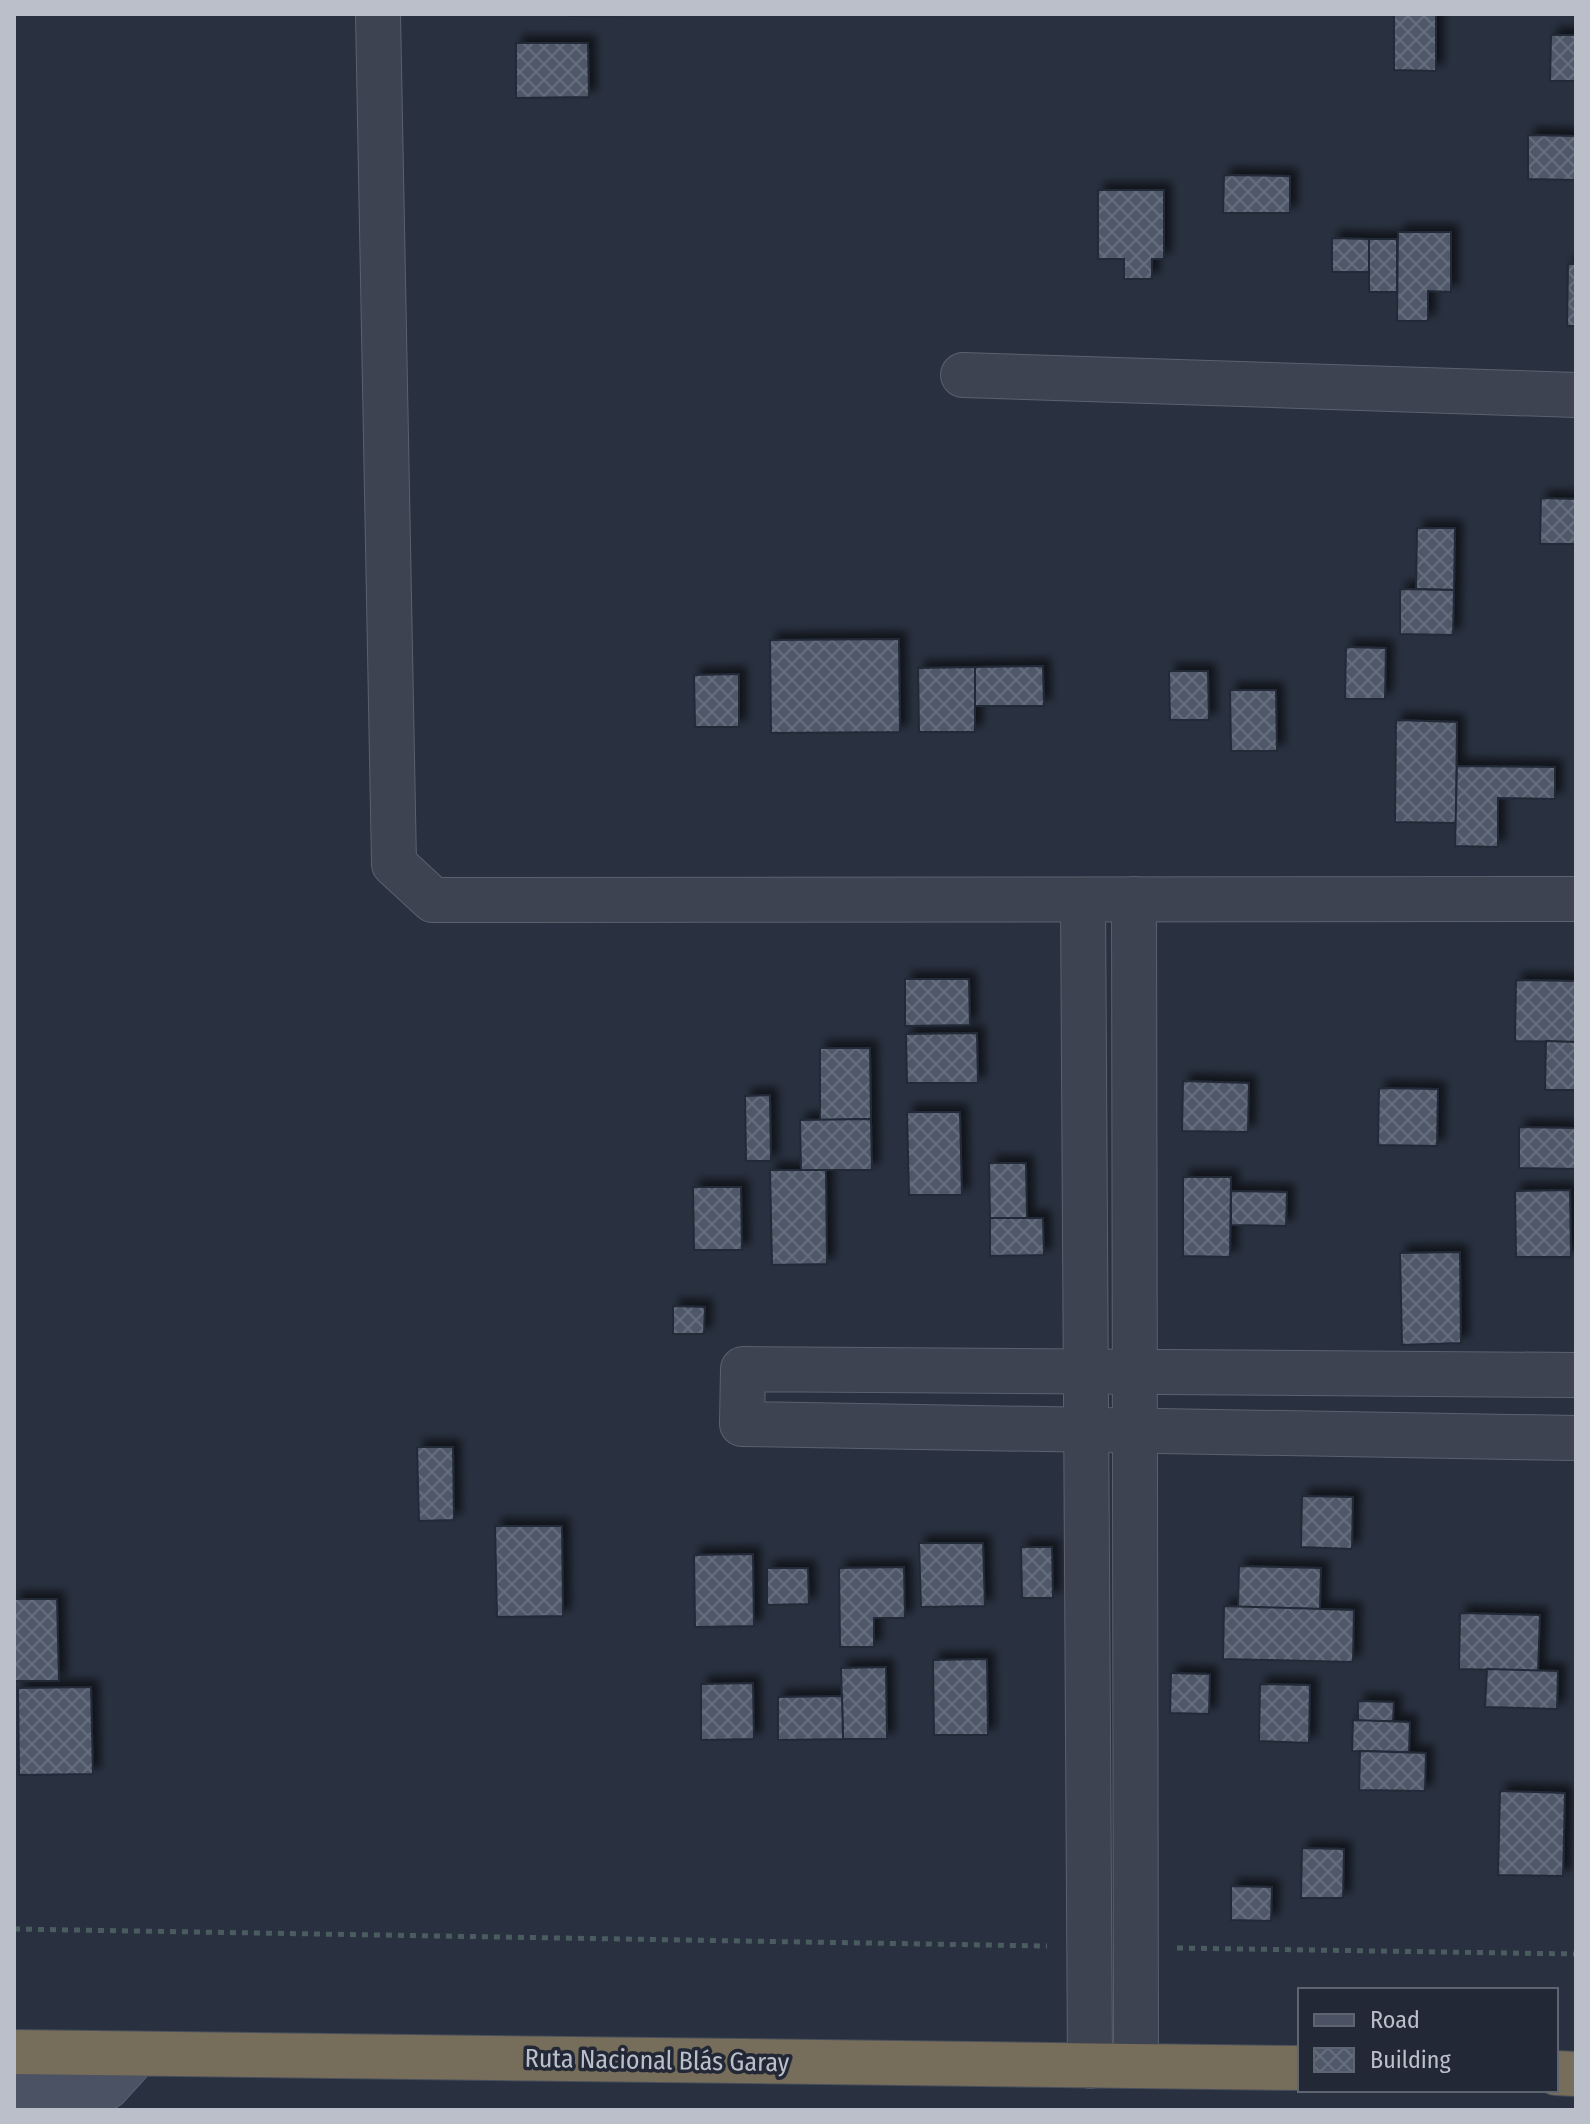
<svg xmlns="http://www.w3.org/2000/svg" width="1590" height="2124" viewBox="0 0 1590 2124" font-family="'Fira Sans Condensed',sans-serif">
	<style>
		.building { fill: url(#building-cross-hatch); stroke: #242a38; stroke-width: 2; filter: url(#shadow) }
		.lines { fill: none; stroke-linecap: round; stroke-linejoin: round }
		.street-casing { stroke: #5b616e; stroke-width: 46 }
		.secondary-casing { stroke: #5b616e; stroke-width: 46 }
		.highway-casing { stroke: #484e5b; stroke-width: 46 }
		.path { stroke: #4b5c60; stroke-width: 5; stroke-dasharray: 6 6; stroke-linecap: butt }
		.street { stroke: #3d4350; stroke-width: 44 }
		.secondary { stroke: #4b5263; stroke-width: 44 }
		.highway { stroke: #766d5b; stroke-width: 44 }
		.labels { text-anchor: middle; stroke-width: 7; stroke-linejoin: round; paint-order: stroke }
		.street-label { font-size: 26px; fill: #babfca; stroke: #222836 }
	</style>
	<defs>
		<pattern id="building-cross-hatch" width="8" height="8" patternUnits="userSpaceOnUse" patternTransform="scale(2)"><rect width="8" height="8" fill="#4f5869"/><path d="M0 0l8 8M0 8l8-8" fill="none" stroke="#666e7d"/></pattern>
		<filter id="shadow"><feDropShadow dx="7" dy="-7" stdDeviation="4" flood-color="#0009"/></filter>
	</defs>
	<rect width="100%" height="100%" fill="#293140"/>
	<!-- building -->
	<g class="building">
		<path d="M568,14H636V15L568,16Z"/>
		<path d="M1394,14L1436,15V71L1394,70Z"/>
		<path d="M1551,35H1576V81H1550Z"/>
		<path d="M516,43H588L589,97L516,98Z"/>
		<path d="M1528,135L1576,136V180L1528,179Z"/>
		<path d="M1224,175L1290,176V213H1223Z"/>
		<path d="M1098,190H1164V259H1152V279H1124V259H1098Z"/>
		<path d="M1398,232H1451V292L1428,291V321H1397Z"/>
		<path d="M1332,238L1369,239V272H1332Z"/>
		<rect x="1369" y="239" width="28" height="53"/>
		<path d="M1568,264H1576V326H1567Z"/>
		<path d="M1541,498L1576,499V544H1540Z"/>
		<path d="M1417,528H1455L1454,590L1416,589Z"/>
		<path d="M1400,589L1454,590L1453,635L1400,634Z"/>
		<path d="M899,639L900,732L771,733L770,640Z"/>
		<path d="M1346,647L1386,648L1385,699H1345Z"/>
		<path d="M1043,666L1044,706H975V667Z"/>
		<path d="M975,667V732H919L918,668Z"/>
		<path d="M1169,671H1208L1209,720H1170Z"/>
		<path d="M739,674V727H695L694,675Z"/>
		<path d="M1230,690H1276L1277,751H1231Z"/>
		<path d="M1396,720L1457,722L1456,823L1395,822Z"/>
		<path d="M1457,766L1555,767V799L1498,798V847L1455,846Z"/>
		<path d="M905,979H969L970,1025L905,1026Z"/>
		<path d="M1516,980L1576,981V1042L1515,1041Z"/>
		<path d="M977,1033L978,1083H907L906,1034Z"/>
		<path d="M1546,1041L1576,1042V1090H1545Z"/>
		<path d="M820,1048H870L871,1119L820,1120Z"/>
		<path d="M1183,1081L1249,1083L1248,1132L1182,1131Z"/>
		<path d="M1379,1088L1438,1089L1437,1146L1378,1145Z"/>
		<path d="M770,1095L771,1161H746L745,1096Z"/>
		<path d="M907,1112H960L962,1195H909Z"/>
		<path d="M871,1119L872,1170H801L800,1120Z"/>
		<path d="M1519,1127L1576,1128V1169L1519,1168Z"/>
		<path d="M989,1163H1026L1027,1218H990Z"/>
		<path d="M770,1170H826L827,1264L772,1265Z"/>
		<path d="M1183,1177H1231L1230,1257L1183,1256Z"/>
		<path d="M693,1187H741L742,1250H694Z"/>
		<path d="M1570,1190L1571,1257H1516L1515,1191Z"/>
		<path d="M1231,1191L1287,1192L1286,1226L1231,1225Z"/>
		<path d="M990,1218H1043L1044,1255L990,1256Z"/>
		<path d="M1460,1252L1461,1343L1402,1345L1400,1253Z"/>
		<path d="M673,1306L705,1307L704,1334H673Z"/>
		<path d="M417,1447H453L454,1520L419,1521Z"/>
		<path d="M1302,1496L1353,1497L1352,1549L1301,1547Z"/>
		<path d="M495,1526H562L563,1616L497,1617Z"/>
		<path d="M919,1543H983L985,1606L921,1607Z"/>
		<path d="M1021,1547H1052L1053,1598H1022Z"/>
		<path d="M753,1554L754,1626L695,1627L694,1555Z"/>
		<path d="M1239,1566L1321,1568L1320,1609L1238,1607Z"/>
		<path d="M904,1567L905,1618H874V1647H840L839,1568Z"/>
		<path d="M767,1568H808L809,1604L767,1605Z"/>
		<path d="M14,1599H57L59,1681H14Z"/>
		<path d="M1224,1606L1354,1610L1353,1662L1223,1659Z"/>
		<path d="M1460,1613L1540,1615L1538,1671L1459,1669Z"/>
		<path d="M987,1659L988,1735H934L933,1660Z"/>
		<path d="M886,1667L887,1739H843L841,1668Z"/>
		<path d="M1487,1669L1558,1671L1557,1709L1485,1707Z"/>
		<path d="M1171,1673L1210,1674L1209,1714L1170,1713Z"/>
		<path d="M753,1683L754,1739L701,1740V1684Z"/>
		<path d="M1260,1684L1310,1685L1309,1743L1259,1741Z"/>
		<path d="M91,1687L93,1774L19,1775L18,1688Z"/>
		<path d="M842,1696L843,1739L778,1740V1697Z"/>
		<path d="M1358,1701L1394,1702L1393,1721H1358Z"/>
		<path d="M1353,1720L1410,1722L1409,1752L1352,1751Z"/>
		<path d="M1360,1751L1426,1753L1425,1791L1359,1790Z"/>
		<path d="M1500,1791L1565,1793L1563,1876L1498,1875Z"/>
		<path d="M1302,1848L1344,1849L1343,1898H1301Z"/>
		<path d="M1231,1886L1272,1887L1271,1921L1231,1920Z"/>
	</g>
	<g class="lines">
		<!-- street casing -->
		<g class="street-casing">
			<g id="street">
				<path d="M378,14L394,864L433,900L1576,899"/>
				<path d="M963,375L1576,395"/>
				<path d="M1134,899L1136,2066"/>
				<path d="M1083,900L1090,2066"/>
				<path d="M1576,1375L743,1369L742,1424L1576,1438"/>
			</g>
		</g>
		<!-- secondary casing -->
		<g class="secondary-casing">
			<path id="secondary" d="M14,2095L107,2087L137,2054"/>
		</g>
		<!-- highway casing -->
		<g class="highway-casing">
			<g id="highway">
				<path d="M14,2052L1300,2068"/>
				<path d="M1556,2073L1576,2074"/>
			</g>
		</g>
		<!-- path -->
		<g class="path">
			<path d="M14,1929L1047,1946"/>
			<path d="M1177,1948L1576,1954"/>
		</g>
		<!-- street -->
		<use href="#street" class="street"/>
		<!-- secondary -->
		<use href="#secondary" class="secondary"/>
		<!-- highway -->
		<use href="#highway" class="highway"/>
	</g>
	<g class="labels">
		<!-- street labels -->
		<g class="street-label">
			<text transform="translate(657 2060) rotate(1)" y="9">Ruta Nacional Blás Garay</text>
		</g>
	</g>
	<!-- border -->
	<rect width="1590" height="2124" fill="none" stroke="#babfca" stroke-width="32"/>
	<!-- legend -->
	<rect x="1298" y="1988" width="260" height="104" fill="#222836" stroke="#5f6471" stroke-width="2"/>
	<rect x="1314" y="2014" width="40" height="12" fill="#4b5263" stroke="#5f6471" stroke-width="2"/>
	<text x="1370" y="2028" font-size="24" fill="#babfca">Road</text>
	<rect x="1314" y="2048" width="40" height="24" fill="url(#building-cross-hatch)" stroke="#5f6471" stroke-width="2"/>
	<text x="1370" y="2068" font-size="24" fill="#babfca">Building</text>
</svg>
